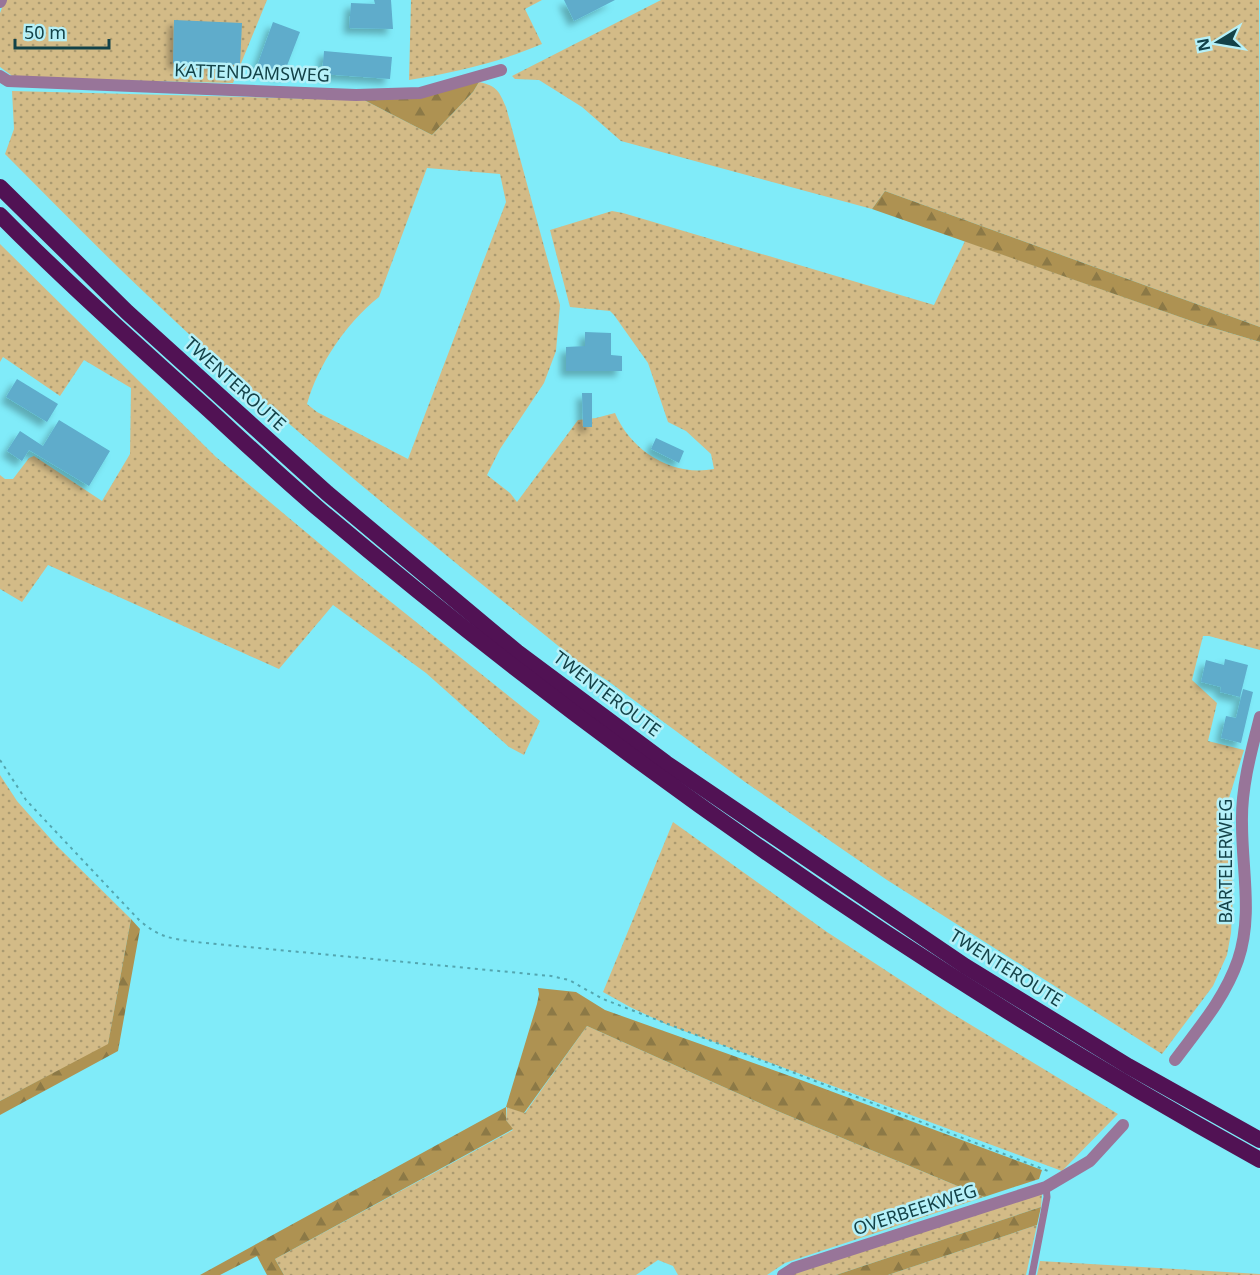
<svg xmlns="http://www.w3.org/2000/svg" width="1260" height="1275" viewBox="0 0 1260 1275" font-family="'Noto Sans',sans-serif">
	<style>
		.grass { fill: url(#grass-dots); fill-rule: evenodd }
		.forest { fill: url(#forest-firs) }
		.building { fill: #5eaccb; filter: url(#shadow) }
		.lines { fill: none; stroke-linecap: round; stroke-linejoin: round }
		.path { stroke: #53a6b0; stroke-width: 2; stroke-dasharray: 3 4.5; stroke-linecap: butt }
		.service { stroke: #987599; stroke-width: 7 }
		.minor { stroke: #987599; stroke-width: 12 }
		.trunk { stroke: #511254; stroke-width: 16 }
		.labels { text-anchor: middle; stroke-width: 5; stroke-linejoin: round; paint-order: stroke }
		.street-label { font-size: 18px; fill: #134248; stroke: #b6f1f9 }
	</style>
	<defs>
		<pattern id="grass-dots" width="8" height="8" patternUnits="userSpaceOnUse" patternTransform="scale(1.5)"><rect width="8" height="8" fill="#d3bb87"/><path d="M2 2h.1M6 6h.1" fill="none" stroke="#aa9a70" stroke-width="1.8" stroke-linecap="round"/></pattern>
		<pattern id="forest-firs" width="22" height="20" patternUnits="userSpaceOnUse" patternTransform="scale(1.5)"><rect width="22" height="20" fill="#ae9252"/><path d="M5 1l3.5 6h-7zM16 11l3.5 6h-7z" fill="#8c7946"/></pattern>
		<filter id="shadow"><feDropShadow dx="-5.5" dy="5.5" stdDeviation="3" flood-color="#0004"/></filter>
	</defs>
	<rect width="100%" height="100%" fill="#80ebf9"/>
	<!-- grass -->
	<g class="grass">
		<path d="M5,0H267L233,83L15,78L0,67V13Z"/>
		<path d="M411,0H542L525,9L542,44C497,63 456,72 409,80Z"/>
		<path d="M661,0H1259L1260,327L885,191L872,209L621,141L582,107L539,80L515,79L512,76Z"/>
		<path d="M479,82C497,86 499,91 506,107L560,305L556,351L544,383L500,449L487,475L510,493L517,502L578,420L596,418L615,413C631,451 672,477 714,469L711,454L686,431L668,422L648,363L614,315L610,311L570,307L550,230L612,211L623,213L934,305L965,241L1200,324L1260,342V650L1209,636H1203L1192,680L1217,703L1208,741L1244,750L1229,798L1233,897L1231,933L1227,955L1213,986L1162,1054L887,880L745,782L608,681L578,662C436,547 293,433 160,307C107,258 56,205 5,154L14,129L12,91L364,100L432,135L473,92ZM427,168L500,174L506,202L408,459L317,412L307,404C318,365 346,323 379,297Z"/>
		<path d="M0,244L216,457L356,574L540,721L524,755L509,747L426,673L333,605L279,669L48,565L22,602L0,589V475L5,479H13L29,458L34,456L102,501L130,454L131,388L84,360L60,396L3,357L0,362Z"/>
		<path d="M0,775L17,801L56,845L131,919L108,1045L0,1101Z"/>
		<path d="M673,822L827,932L948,1011L1118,1114L1062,1171L668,1025L630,1007L603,992Z"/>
		<path d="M587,1026L775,1110L984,1197L785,1263L767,1275H678L673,1266L658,1260L636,1275H284L275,1259L513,1130L506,1120L507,1107L525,1113Z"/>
		<path d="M1042,1193L1041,1207L836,1275H790Z"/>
		<path d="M1037,1225L1026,1275H888Z"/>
		<path d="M1040,1261L1260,1274V1275H1037Z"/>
	</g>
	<!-- forest -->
	<g class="forest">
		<path d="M479,82L473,92L432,135L364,100Z"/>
		<path d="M885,191L1260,327V342L1200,324L872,209Z"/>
		<path d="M131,919L140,929L118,1051L0,1115V1101L108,1044Z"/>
		<path d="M538,988L576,992L605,1010L801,1080L1042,1170L1039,1179L984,1197L775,1110L587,1026L524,1113L506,1107V1120L513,1129L275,1259L284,1275H267L257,1256L220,1275H200L506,1107L537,1004L539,994Z"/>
		<path d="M1041,1207L1037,1225L888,1275H836Z"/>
	</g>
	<!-- building -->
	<g class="building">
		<path d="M374,0H391L393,29L349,28L351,3L375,4Z"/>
		<path d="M564,0H615L574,21Z"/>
		<path d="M174,20L242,23L240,65L173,63Z"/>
		<path d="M273,22L300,32L283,76L257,66Z"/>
		<path d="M324,51L392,57L390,79L322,74Z"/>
		<path d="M585,332L611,333V355L622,356V371H566V347L585,346Z"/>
		<path d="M17,379L58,404L47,422L6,397Z"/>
		<path d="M582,393H592V427H583Z"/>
		<path d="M59,420L110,451L89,486L29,450L22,461L7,451L20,431L43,446Z"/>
		<path d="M656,438L684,451L679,463L651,449Z"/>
		<path d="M1225,659L1248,665L1240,697L1220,692L1221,687L1201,682L1206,660L1224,665Z"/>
		<path d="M1243,689L1253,692L1241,743L1221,738L1226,716L1236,718Z"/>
	</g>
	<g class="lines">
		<!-- path -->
		<path class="path" d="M0,760L26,800L140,921C161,938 169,938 195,942L551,976L569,980L603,999L1048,1171"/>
		<!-- service -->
		<path class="service" d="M1032,1275L1047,1197L1046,1187"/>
		<!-- minor -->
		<g class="minor">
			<path d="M0,2L1,0"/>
			<path d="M0,76L8,81L356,95L420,93L501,70"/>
			<path d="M1175,1060C1198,1029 1225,998 1238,960C1253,916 1242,870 1242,824C1241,788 1251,752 1260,717"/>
			<path d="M783,1275L794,1268L1046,1187L1090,1161L1123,1125"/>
		</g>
		<!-- trunk -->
		<g class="trunk">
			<path d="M0,187L127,312L327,493L517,652L666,763L965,966L1128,1066L1260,1140"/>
			<path d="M0,215C67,283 138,346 209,410C246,444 283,479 321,511C613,757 927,975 1260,1160"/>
		</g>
	</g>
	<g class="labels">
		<!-- street labels -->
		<g class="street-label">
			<text transform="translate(252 73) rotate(2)" y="6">KATTENDAMSWEG</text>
			<text transform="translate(235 384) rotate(42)" y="6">TWENTEROUTE</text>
			<text transform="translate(607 694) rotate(37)" y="6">TWENTEROUTE</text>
			<text transform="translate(1226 861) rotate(-90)" y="6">BARTELERWEG</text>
			<text transform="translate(1006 968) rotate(32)" y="6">TWENTEROUTE</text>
			<text transform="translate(915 1210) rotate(-18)" y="6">OVERBEEKWEG</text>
		</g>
	</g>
	<!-- north arrow -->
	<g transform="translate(1218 42) rotate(259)" stroke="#b6f1f9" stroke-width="4.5" paint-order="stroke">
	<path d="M0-4.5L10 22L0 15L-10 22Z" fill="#134248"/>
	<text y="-9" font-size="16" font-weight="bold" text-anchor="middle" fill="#134248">N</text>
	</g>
	<!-- scale -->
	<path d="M15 39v9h94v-9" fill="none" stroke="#134248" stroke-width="3"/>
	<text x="24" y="39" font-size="18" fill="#134248" stroke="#b6f1f9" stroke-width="4.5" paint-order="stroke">50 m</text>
</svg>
